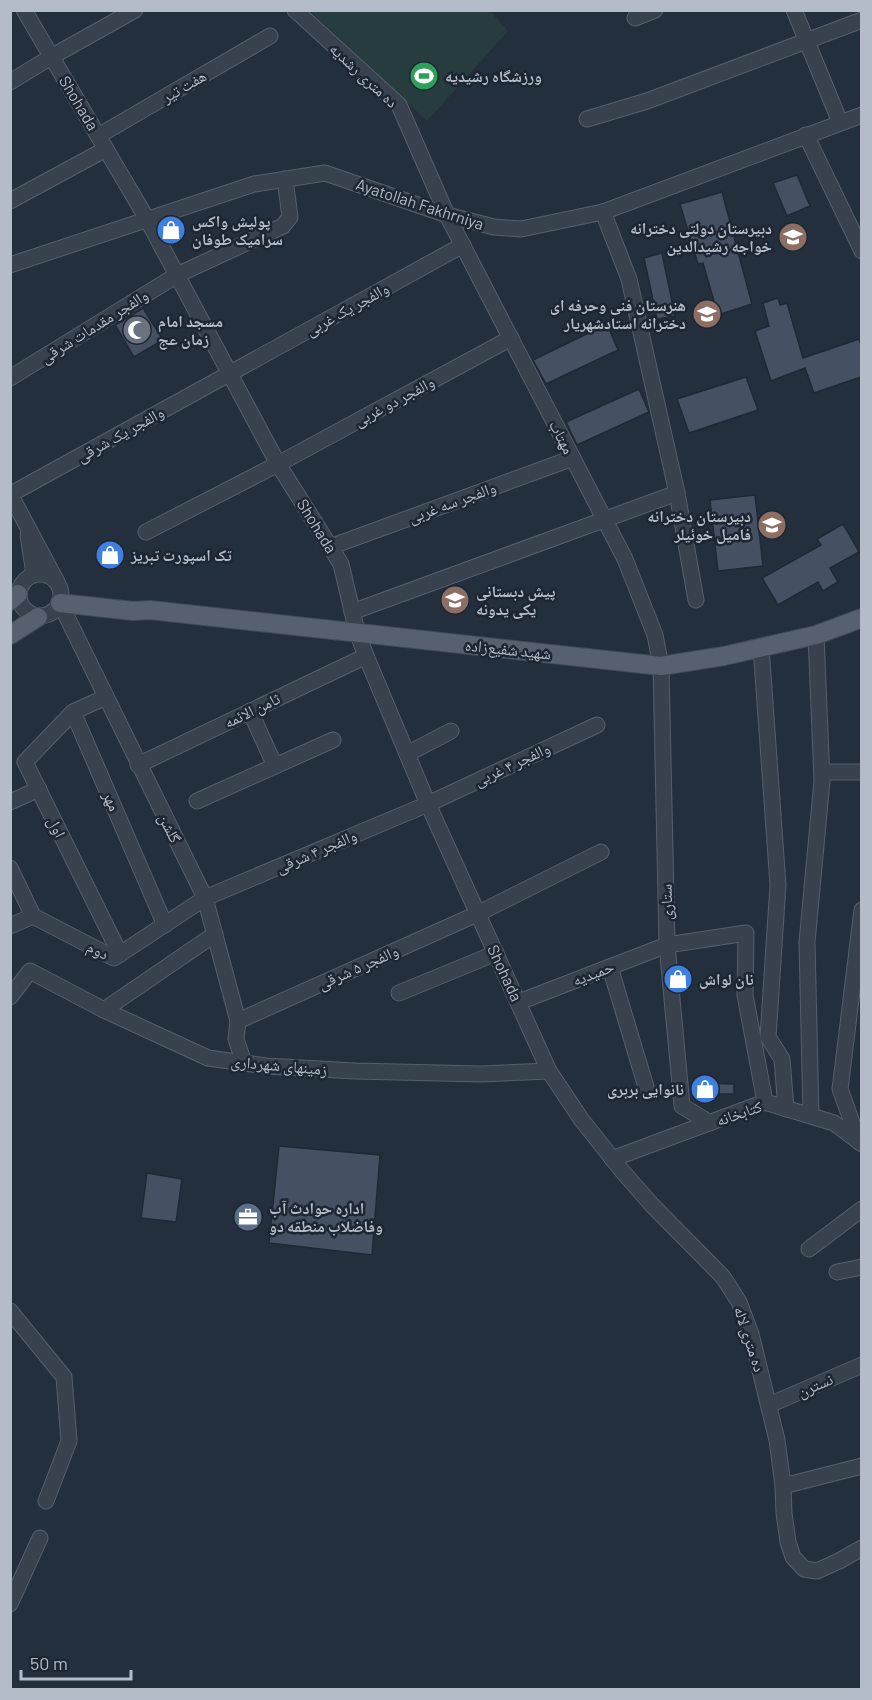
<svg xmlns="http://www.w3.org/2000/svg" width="872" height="1700" viewBox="0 0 872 1700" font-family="Barlow,'Noto Naskh Arabic',sans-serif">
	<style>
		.green { fill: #263c3f }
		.building { fill: #455162; stroke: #1f2835; stroke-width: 1.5 }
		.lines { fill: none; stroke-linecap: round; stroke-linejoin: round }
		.minor-casing { stroke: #565f6c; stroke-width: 17 }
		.major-casing { stroke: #414a57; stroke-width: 20 }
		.minor { stroke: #38414e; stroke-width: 15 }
		.major { stroke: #56606e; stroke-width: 18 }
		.labels { text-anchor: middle; stroke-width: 5; stroke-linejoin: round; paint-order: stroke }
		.street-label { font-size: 16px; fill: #b4bcc9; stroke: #1d2633 }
		.poi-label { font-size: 16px; font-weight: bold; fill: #b4bcc9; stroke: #1d2633; text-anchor: start }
	</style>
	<rect width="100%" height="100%" fill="#242f3e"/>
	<!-- green -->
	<path class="green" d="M310,11H490L508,31L427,121Z"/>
	<!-- building -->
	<g class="building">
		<path d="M797,175L810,206L787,216L773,183Z"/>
		<path d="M722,192L752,304L718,315L703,263L698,264L680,204Z"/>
		<path d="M662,253L675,316L657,319L644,258Z"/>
		<path d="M778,298L780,305L787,303L803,358L859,339L861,345V377L814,393L805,368L771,381L755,331L769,326L763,303Z"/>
		<path d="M143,308L163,340L134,357L115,325Z"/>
		<path d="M607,324L618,350L546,384L533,360Z"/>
		<path d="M746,377L758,410L689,433L677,399Z"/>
		<path d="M639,389L649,412L577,445L566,422Z"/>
		<path d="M755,495L763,566L718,571L710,500Z"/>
		<path d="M843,524L859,552L830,568L838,582L823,591L818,582L778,605L762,578L821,545L817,539Z"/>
		<path d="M697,1083L734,1084V1094H698Z"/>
		<path d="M279,1146L380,1155L372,1255L269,1243Z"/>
		<path d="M147,1173L182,1179L176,1222L141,1218Z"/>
	</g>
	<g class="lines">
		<!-- minor casing -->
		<g class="minor-casing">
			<g id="minor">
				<path d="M24,10L147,219L278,464L341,564L357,632L366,656L428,804L549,1071L581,1119L623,1172L652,1205L723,1277L739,1302L751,1334L777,1440L783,1486L784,1513L788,1542L793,1557L804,1569L817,1571L839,1561L862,1548"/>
				<path d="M295,10L399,105L447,215L625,559L655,635L661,666L667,945L682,1106L710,1123"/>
				<path d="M794,10L840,122"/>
				<path d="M635,18L655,10"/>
				<path d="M10,82L51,57L135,10"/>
				<path d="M587,119L647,101L862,20"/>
				<path d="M806,135L862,251"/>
				<path d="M98,136L270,36"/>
				<path d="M10,201L106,149"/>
				<path d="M603,212L629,279L677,493L696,600"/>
				<path d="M10,265L254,184L325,173L447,215L494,227L521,229L603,212L862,115"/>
				<path d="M10,378L177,275L283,226L290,217L285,179"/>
				<path d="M10,494L57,582"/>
				<path d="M11,494L463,245"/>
				<path d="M146,532L278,464L511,338"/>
				<path d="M28,535L34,574"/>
				<path d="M330,547L573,458"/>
				<circle cx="40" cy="595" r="21"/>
				<path d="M60,603L205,898L238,1021L236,1039L244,1063"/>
				<path d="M352,612L677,493"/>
				<path d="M761,647L778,885L768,1037L782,1059L786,1109"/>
				<path d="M106,697L73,712L165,925"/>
				<path d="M250,711L275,766"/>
				<path d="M73,712L25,762L120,954"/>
				<path d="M407,754L451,731"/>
				<path d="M138,765L366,656"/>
				<path d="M822,772H862"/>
				<path d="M197,801L333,740"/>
				<path d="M10,802L39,789"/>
				<path d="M10,868L33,916L114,958L205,898L428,804L597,725"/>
				<path d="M10,926L33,916"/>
				<path d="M610,967L646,1087"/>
				<path d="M399,993L496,953"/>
				<path d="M10,997L30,971L104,1010L208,1058L266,1066L355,1071L481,1074L549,1071"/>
				<path d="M519,1002L667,945L746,933L745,995L765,1102"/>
				<path d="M104,1010L215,934"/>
				<path d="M238,1021L477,914L601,852"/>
				<path d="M811,1116L807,942L822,781L816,635"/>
				<path d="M859,1142L840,1089L862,910"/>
				<path d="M612,1159L765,1102L834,1123L862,1144"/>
				<path d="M809,1249L862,1209"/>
				<path d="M837,1272L862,1267"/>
				<path d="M10,1311L64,1377L69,1441L46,1501"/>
				<path d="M769,1405L862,1365"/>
				<path d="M783,1486L862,1466"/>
				<path d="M10,1604L40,1538"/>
			</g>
		</g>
		<!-- major casing -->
		<g class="major-casing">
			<g id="major">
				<path d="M10,601L18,594"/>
				<path d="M60,603L133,611L150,610L661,666L724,656L816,635L862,618"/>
				<path d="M10,635L38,617"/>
			</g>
		</g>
		<!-- minor -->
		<use href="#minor" class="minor"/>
		<!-- major -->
		<use href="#major" class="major"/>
	</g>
	<!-- icons -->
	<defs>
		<g id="stadium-disc" transform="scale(1.5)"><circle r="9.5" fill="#2e9e5b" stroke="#1d2633"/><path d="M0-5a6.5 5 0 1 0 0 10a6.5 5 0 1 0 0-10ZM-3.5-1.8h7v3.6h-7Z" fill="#fff"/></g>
		<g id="shop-disc" transform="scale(1.5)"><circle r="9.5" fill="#3f7fe0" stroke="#1d2633"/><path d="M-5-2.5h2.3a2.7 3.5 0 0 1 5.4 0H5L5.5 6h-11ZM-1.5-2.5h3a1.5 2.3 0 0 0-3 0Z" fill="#fff"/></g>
		<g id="school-disc" transform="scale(1.5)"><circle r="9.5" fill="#8d6e63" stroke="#1d2633"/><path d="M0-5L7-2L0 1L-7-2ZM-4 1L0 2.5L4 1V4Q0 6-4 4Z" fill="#fff"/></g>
		<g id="mosque-disc" transform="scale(1.5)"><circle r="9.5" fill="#6b7280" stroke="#1d2633"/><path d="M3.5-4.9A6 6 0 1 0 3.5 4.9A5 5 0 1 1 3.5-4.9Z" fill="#fff"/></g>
		<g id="office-disc" transform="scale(1.5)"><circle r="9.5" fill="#5c6f8a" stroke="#1d2633"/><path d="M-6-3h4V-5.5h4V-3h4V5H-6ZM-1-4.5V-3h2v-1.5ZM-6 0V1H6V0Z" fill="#fff"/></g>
	</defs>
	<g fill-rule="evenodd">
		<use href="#stadium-disc" x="424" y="76"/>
		<use href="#shop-disc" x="171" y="230"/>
		<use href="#school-disc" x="793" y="237"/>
		<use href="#school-disc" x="707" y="314"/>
		<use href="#mosque-disc" x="137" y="330"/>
		<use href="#school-disc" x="772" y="525"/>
		<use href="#shop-disc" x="110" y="555"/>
		<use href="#school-disc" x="455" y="600"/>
		<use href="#shop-disc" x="678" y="979"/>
		<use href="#shop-disc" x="705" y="1089"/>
		<use href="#office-disc" x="248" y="1217"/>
	</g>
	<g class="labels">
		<!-- street labels -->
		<g class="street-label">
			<text transform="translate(364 75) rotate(43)" y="6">ده متری رشدیه</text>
			<text transform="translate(184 86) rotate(-30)" y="6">هفت تیر</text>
			<text transform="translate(79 103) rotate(59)" y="6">Shohada</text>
			<text transform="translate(420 204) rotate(18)" y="6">Ayatollah Fakhrniya</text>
			<text transform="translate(347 309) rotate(-29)" y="6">والفجر یک غربی</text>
			<text transform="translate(94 326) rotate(-32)" y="6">والفجر مقدمات شرقی</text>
			<text transform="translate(394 401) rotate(-28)" y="6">والفجر دو غربی</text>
			<text transform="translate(120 434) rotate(-29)" y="6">والفجر یک شرقی</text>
			<text transform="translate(562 437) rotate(63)" y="6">مهتاب</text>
			<text transform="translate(452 502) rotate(-20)" y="6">والفجر سه غربی</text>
			<text transform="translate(317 526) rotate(58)" y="6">Shohada</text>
			<text transform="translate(508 649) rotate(6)" y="6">شهید شفیع‌زاده</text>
			<text transform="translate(252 710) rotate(-26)" y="6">ثامن الائمه</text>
			<text transform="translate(512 764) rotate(-25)" y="6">والفجر ۴ غربی</text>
			<text transform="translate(112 801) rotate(66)" y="6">مهر</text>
			<text transform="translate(57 827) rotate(64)" y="6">اول</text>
			<text transform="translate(170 828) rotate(63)" y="6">گلشن</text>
			<text transform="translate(316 851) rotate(-23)" y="6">والفجر ۴ شرقی</text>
			<text transform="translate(666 902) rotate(-91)" y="6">ستاری</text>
			<text transform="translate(98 950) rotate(26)" y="6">دوم</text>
			<text transform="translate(358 967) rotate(-24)" y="6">والفجر ۵ شرقی</text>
			<text transform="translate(505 973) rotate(65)" y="6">Shohada</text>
			<text transform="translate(593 973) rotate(-21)" y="6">حمیدیه</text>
			<text transform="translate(279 1065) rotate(5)" y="6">زمینهای شهرداری</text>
			<text transform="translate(739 1113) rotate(-19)" y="6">کتابخانه</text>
			<text transform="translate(750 1339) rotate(72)" y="6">ده متری لاله</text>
			<text transform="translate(815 1385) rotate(-23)" y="6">نسترن</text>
		</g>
		<!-- poi labels -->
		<g class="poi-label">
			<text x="445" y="82">ورزشگاه رشیدیه</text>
			<text x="192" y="227">پولیش واکس<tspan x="192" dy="18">سرامیک طوفان</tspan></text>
			<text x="772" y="234" text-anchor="end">دبیرستان دولتی دخترانه<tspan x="772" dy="18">خواجه رشیدالدین</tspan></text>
			<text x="686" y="311" text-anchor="end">هنرستان فنی وحرفه ای<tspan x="686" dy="18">دخترانه استادشهریار</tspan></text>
			<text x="158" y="327">مسجد امام<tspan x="158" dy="18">زمان عج</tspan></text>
			<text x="751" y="522" text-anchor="end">دبیرستان دخترانه<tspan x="751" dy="18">فامیل خوئیلر</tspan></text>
			<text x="131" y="561">تک اسپورت تبریز</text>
			<text x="476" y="597">پیش دبستانی<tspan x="476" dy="18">یکی یدونه</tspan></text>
			<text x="699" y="985">نان لواش</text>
			<text x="684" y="1095" text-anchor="end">نانوایی بربری</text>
			<text x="269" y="1214">اداره حوادث آب<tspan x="269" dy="18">وفاضلاب منطقه دو</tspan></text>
		</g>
	</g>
	<!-- border -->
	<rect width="872" height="1700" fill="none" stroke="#b4bcc9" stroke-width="24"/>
	<!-- scale -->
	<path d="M21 1670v9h110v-9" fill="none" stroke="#b4bcc9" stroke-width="3"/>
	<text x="30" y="1670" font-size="18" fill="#b4bcc9" stroke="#1d2633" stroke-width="4.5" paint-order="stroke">50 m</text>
</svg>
